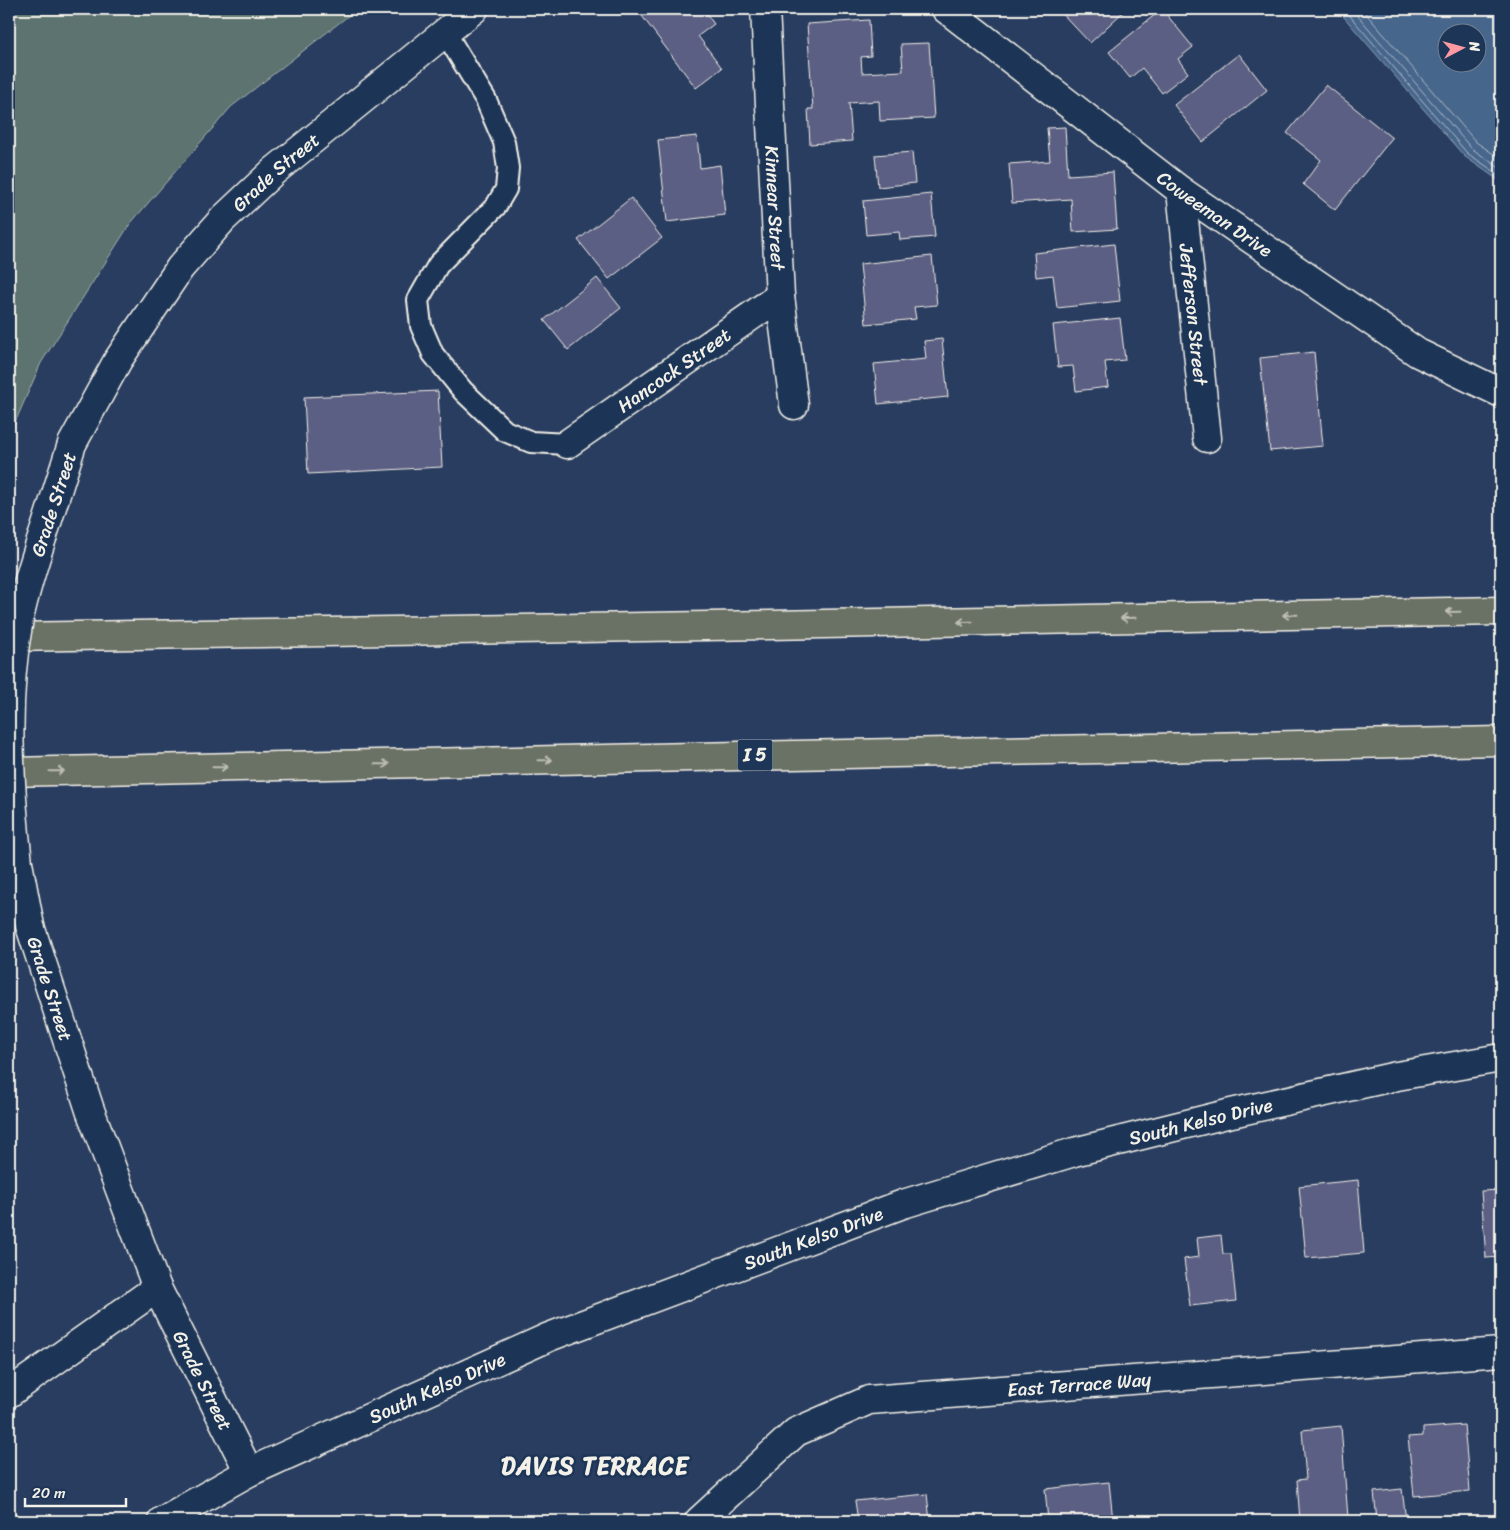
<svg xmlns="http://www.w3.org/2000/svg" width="1510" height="1530" viewBox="0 0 1510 1530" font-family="Sriracha,sans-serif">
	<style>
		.green { fill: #5b736f; stroke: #a8b2ac }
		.water { fill: #47668c; stroke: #8c9eb1; fill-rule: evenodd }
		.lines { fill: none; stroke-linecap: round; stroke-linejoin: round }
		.shore { stroke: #afb9c3; stroke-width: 1 }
		.building { fill: #5b5f84; stroke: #f4f1e8 }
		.service-casing { stroke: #f4f1e8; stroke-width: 24 }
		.minor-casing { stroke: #f4f1e8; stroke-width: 31 }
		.tertiary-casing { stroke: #f4f1e8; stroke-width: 31 }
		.secondary-casing { stroke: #f4f1e8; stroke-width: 31 }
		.motorway-casing { stroke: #f4f1e8; stroke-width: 31 }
		.service { stroke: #1d3557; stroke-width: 20 }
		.minor { stroke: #1d3557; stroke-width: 28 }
		.tertiary { stroke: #1d3557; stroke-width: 28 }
		.secondary { stroke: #1d3557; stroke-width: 28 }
		.motorway { stroke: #6b7165; stroke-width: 28 }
		.secondary-bridge-casing { stroke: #f4f1e8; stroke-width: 31; stroke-linecap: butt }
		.secondary-bridge { stroke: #1d3557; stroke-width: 28 }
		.oneway { stroke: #bdbeb4 }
		.labels { text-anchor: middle; stroke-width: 5; stroke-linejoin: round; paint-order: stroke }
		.shield { fill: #1d3557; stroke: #b4b9bc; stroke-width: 1 }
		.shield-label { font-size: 18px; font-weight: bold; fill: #f4f1e8 }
		.street-label { font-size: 19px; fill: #f4f1e8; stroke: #1d3557 }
		.district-label { font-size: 24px; font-weight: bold; letter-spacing: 1px; fill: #f4f1e8; stroke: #1d3557 }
	</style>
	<rect width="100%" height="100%" fill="#293d60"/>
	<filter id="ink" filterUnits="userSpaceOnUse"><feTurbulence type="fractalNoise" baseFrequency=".02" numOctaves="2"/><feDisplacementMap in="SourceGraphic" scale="10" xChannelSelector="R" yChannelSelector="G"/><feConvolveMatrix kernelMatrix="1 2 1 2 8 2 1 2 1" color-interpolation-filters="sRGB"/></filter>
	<g filter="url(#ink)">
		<!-- green -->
		<path class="green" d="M9,9H357L231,107L130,224L41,363L13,427L9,441Z"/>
		<!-- water -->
		<path class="water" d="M1337,9H1501V182L1464,156ZM1448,32H1478V62H1448Z"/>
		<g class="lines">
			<!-- shore -->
			<g class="shore">
				<path d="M1344,9L1467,153L1501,176"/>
				<path d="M1352,9L1471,148L1501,169"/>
				<path d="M1362,9L1476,142L1501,159"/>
			</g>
		</g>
		<!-- building -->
		<g class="building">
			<path d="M651,9H703L714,24L698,36L722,68L696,88L642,16Z"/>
			<path d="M1058,9H1126L1090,43Z"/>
			<path d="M1162,9L1193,47L1178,59L1188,73L1162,93L1142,68L1130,78L1109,52Z"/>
			<path d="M869,20L871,56L861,57L862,73L903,71L901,44L929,43L934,118L880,121L879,101L849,103L852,141L810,144L808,109H813L807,24Z"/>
			<path d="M1239,54L1267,90L1203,142L1174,105Z"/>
			<path d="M1326,85L1392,138L1335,210L1303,184L1321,160L1287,133Z"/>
			<path d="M1065,127L1068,175L1113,172L1117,229L1073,232L1071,199L1012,203L1009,164L1050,161L1047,128Z"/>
			<path d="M697,136L700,168L720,165L725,215L667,222L658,140Z"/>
			<path d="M912,152L915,183L878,187L875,155Z"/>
			<path d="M931,194L935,237L900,240L899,232L866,235L863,201Z"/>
			<path d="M631,198L662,238L609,279L578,240Z"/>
			<path d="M1114,244L1120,301L1057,308L1053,275L1036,277L1034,253Z"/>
			<path d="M932,256L937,305L914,307L916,319L866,324L860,264Z"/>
			<path d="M597,278L621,308L568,350L544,320Z"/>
			<path d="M1120,318L1125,360L1105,362L1108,387L1076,391L1073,366L1058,367L1053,325Z"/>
			<path d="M942,339L948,397L878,404L874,364L926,359L924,341Z"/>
			<path d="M1314,352L1323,446L1270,451L1260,358Z"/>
			<path d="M438,391L442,467L308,474L304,397Z"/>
			<path d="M1358,1180L1364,1253L1306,1258L1299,1186Z"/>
			<path d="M1501,1190V1257L1486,1258L1481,1191Z"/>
			<path d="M1221,1235L1223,1254H1231L1236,1301L1190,1306L1184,1259L1199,1257L1197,1238Z"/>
			<path d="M1464,1425L1470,1491L1414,1496L1408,1437L1423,1436V1428Z"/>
			<path d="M1341,1426L1348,1518L1300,1521L1297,1480L1306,1479L1302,1430Z"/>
			<path d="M1109,1482L1113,1521H1048L1045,1489Z"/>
			<path d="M1402,1489L1406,1521H1377L1374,1492Z"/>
			<path d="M927,1494L930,1521H858L855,1501Z"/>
		</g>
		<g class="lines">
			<!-- service casing -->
			<g class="service-casing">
				<path id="service" d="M445,32L486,100L504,142L508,168L506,189L496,206L438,265L418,300L421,326L433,354L463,391L505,431L531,442L567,444"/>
			</g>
			<!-- minor casing -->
			<g class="minor-casing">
				<g id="minor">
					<path id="s1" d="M765,9L780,296L794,405"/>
					<path id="s2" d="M1181,191L1207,438"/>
					<path id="s3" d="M567,444L780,296"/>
					<path d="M9,1393L157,1288"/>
					<path id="s4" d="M699,1521L796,1432L869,1400L1501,1352"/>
				</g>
			</g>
			<!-- tertiary casing -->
			<g class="tertiary-casing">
				<g id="tertiary">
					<path id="s5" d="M946,9L1181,191L1418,353L1501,393"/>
				</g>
			</g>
			<!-- secondary casing -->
			<g class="secondary-casing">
				<g id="secondary">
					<path id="s6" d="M43,535L72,444L118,360L180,268L223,219L274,171L474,9"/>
					<path id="s7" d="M18,863L30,926L90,1110L157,1288L249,1472"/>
					<path id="s8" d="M162,1521L249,1472L549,1337L903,1204L1074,1152L1227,1114L1397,1076L1501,1058"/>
				</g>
			</g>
			<!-- motorway casing -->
			<g class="motorway-casing">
				<g id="motorway">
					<path d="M9,637L770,625L1501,611"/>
					<path d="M9,772L739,756L1501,741"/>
				</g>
			</g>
			<!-- service -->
			<use href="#service" class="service"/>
			<!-- minor -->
			<use href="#minor" class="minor"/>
			<!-- tertiary -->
			<use href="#tertiary" class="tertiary"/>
			<!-- secondary -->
			<use href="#secondary" class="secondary"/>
			<!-- motorway -->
			<use href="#motorway" class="motorway"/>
			<!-- secondary-bridge casing -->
			<g class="secondary-bridge-casing">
				<path id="secondary-bridge" d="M18,863C9,783 4,699 19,619C25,591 34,562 43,535"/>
			</g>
			<!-- secondary-bridge -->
			<use href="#secondary-bridge" class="secondary-bridge"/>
		</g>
		<!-- one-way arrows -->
		<defs><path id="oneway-shaft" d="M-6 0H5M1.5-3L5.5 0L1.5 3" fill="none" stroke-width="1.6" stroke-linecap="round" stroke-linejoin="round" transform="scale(1.25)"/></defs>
		<g class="oneway">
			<use href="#oneway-shaft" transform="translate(1453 612) rotate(179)"/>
			<use href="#oneway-shaft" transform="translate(1290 615) rotate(179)"/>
			<use href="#oneway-shaft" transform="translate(1128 618) rotate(179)"/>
			<use href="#oneway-shaft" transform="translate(965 622) rotate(179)"/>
			<use href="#oneway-shaft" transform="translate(545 760) rotate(-1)"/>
			<use href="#oneway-shaft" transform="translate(382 764) rotate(-1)"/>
			<use href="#oneway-shaft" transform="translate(220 767) rotate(-1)"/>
			<use href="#oneway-shaft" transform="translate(57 771) rotate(-1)"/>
		</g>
	</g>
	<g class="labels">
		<!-- shield labels -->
		<rect class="shield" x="737.5" y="739.5" width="35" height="31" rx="4"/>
		<g class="shield-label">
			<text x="755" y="761">I 5</text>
		</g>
		<!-- street labels -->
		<g class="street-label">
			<text dy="7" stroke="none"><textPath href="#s6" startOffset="438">Grade Street</textPath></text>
			<text dy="7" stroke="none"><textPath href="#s1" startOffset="199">Kinnear Street</textPath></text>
			<text dy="7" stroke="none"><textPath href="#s5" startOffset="338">Coweeman Drive</textPath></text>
			<text dy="7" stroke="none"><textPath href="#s2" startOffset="124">Jefferson Street</textPath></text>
			<text dy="7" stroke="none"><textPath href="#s3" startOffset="130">Hancock Street</textPath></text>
			<text transform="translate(53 504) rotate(-72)" y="7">Grade Street</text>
			<text dy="7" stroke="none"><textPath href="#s7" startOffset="130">Grade Street</textPath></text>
			<text dy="7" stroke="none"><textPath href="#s8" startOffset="1116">South Kelso Drive</textPath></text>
			<text dy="7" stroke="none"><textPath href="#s8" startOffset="711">South Kelso Drive</textPath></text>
			<text dy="7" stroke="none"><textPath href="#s7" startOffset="551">Grade Street</textPath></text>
			<text dy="7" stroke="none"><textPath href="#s4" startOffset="422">East Terrace Way</textPath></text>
			<text dy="7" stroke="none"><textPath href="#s8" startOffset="306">South Kelso Drive</textPath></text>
		</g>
		<!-- district labels -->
		<g class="district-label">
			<text x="595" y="1474">DAVIS TERRACE</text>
		</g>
	</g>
	<!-- margin -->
	<rect width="1510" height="1530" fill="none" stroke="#1d3557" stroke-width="30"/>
	<rect x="15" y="15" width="1480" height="1500" fill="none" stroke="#f4f1e8" stroke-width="2" filter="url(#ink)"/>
	<!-- north arrow -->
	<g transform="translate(1462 48) rotate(84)"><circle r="24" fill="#1d3557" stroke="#738091"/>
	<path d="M0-4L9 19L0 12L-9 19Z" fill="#ff9aa2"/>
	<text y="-8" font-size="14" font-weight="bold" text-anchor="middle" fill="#f4f1e8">N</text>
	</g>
	<!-- scale -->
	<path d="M25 1498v8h101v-8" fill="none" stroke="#f4f1e8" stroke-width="2.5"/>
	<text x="32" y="1498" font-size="15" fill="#f4f1e8" stroke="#1d3557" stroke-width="4" paint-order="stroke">20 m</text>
</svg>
